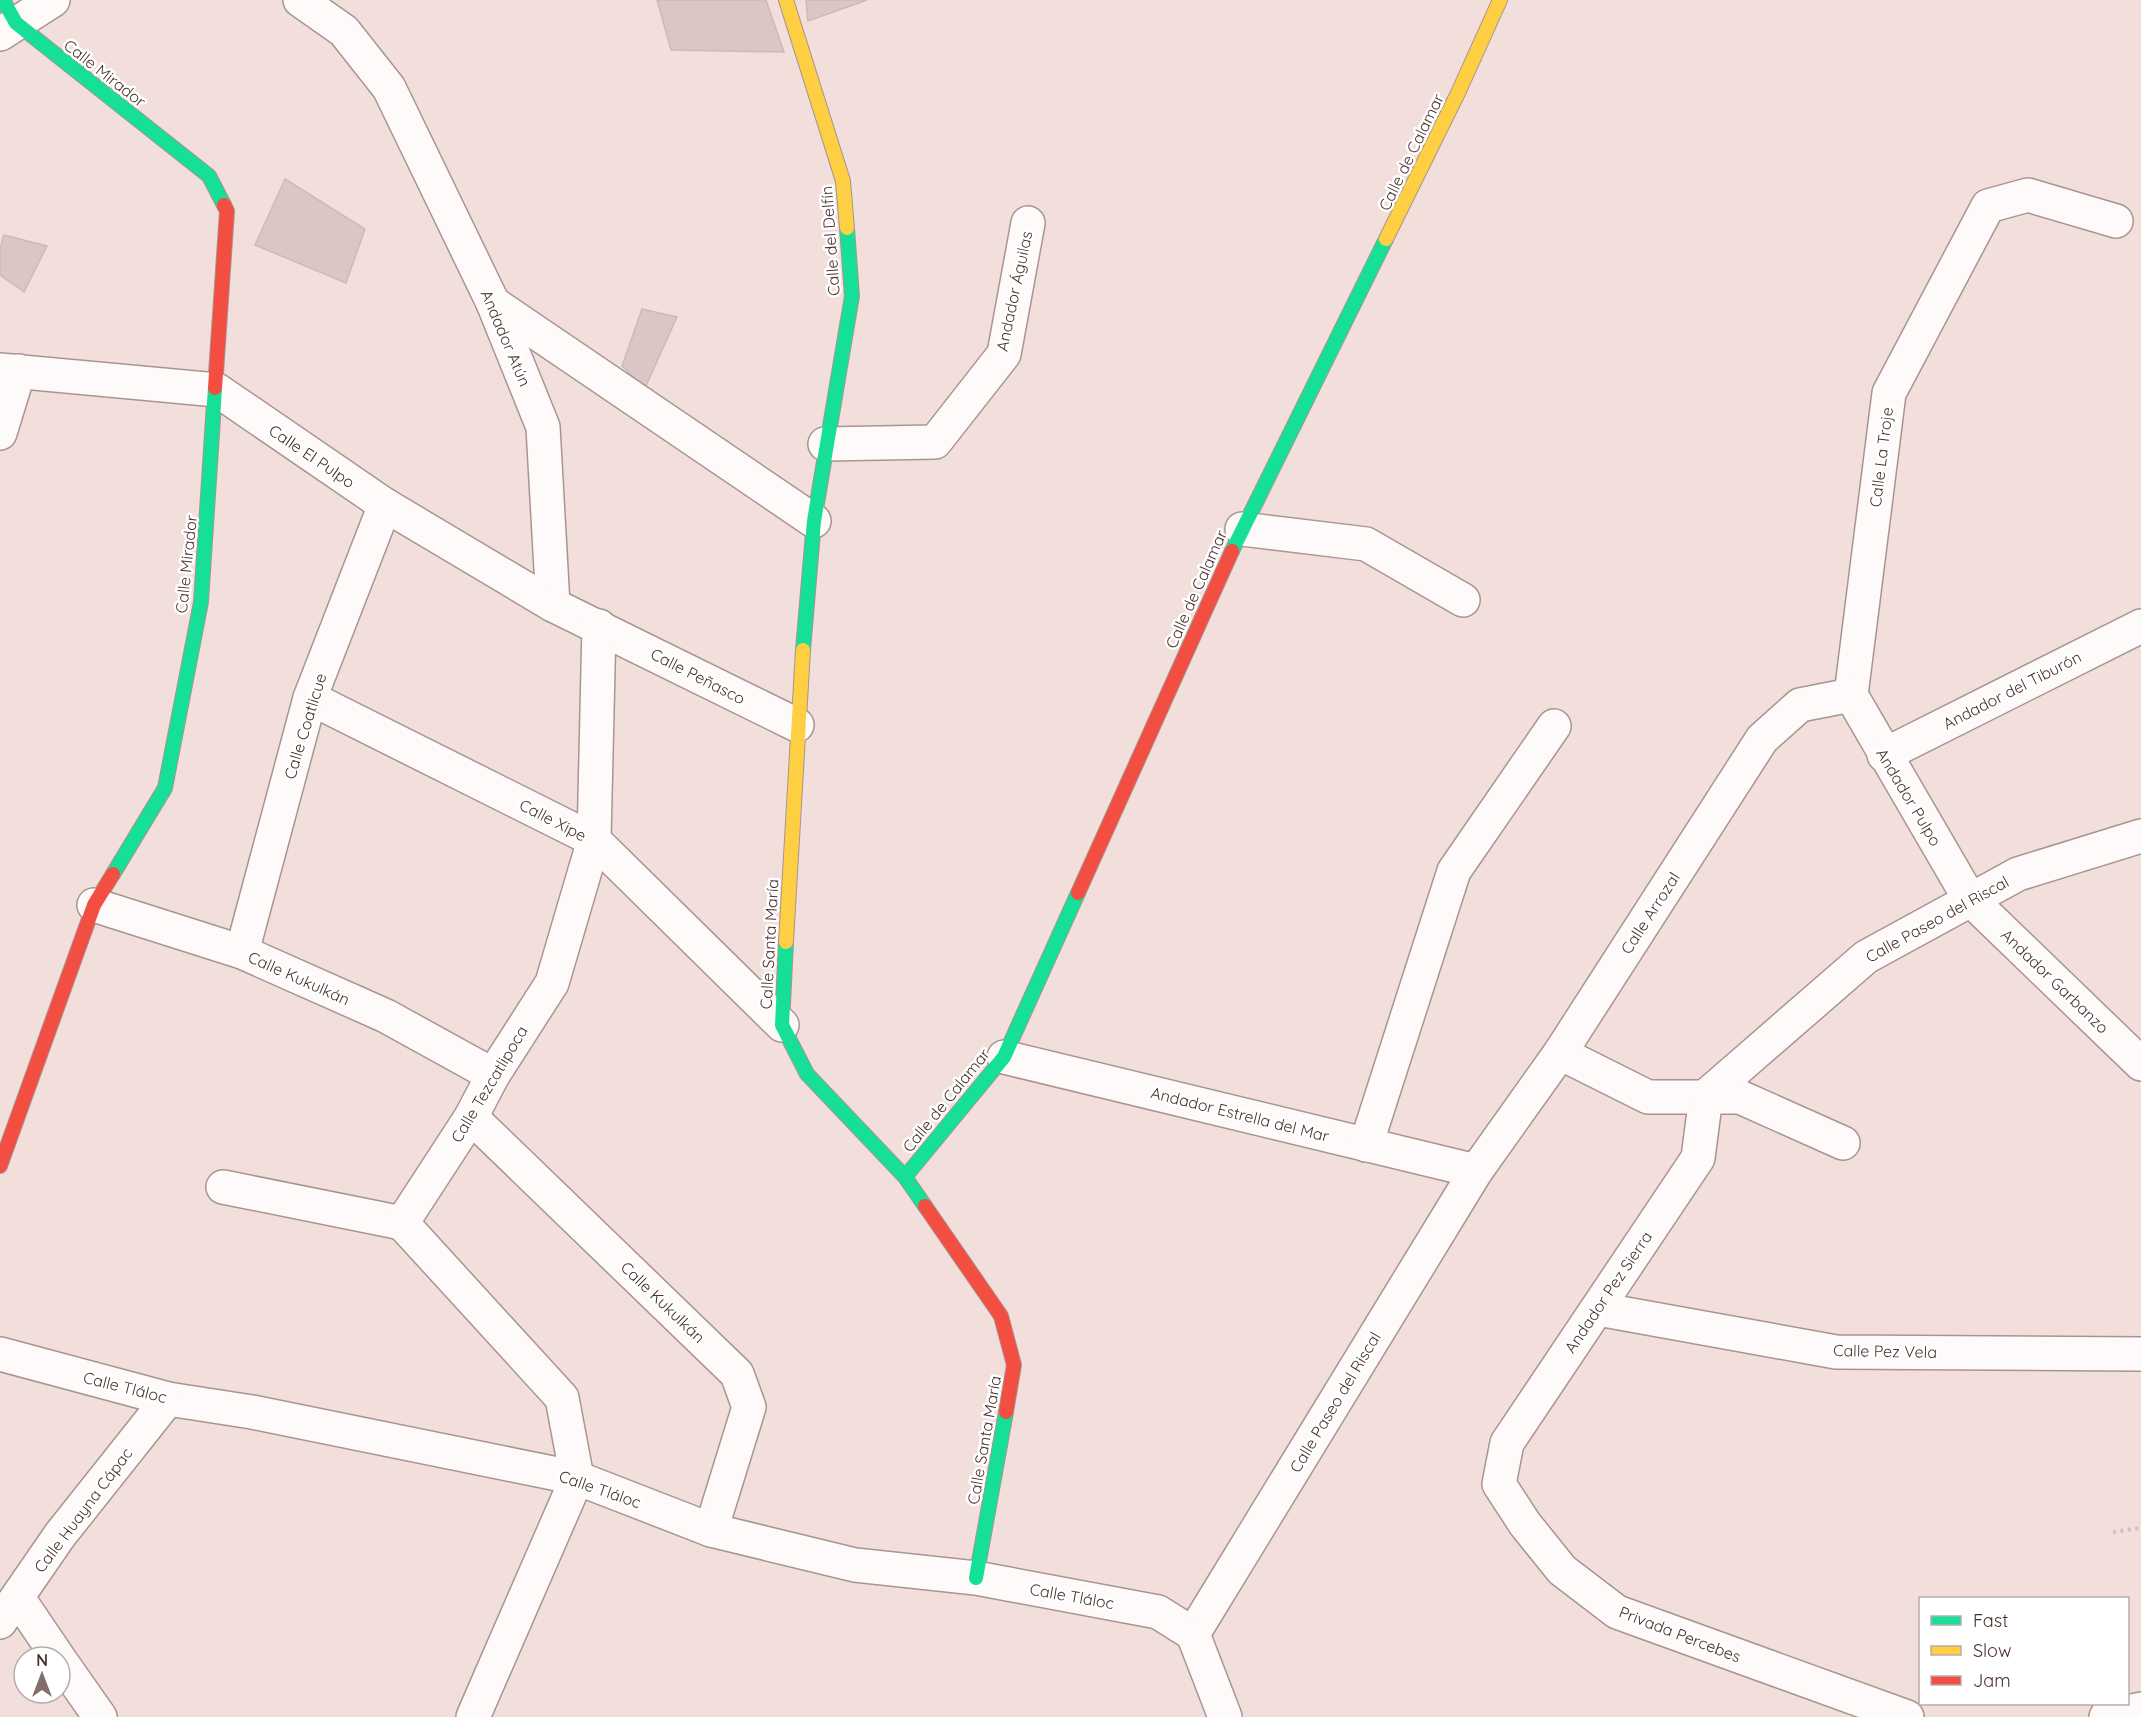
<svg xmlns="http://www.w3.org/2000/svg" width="2141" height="1717" viewBox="0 0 2141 1717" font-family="Quicksand,sans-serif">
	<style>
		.building { fill: #dbc6c6; stroke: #ceb9b9; stroke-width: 1.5 }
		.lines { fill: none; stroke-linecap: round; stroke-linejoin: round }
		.street-casing { stroke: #a89591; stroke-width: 36 }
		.fast-casing { stroke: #a89591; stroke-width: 16 }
		.slow-casing { stroke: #a89591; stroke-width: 16 }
		.jam-casing { stroke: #a89591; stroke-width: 16 }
		.path { stroke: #cbc1bf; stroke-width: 4; stroke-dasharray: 3 4.5; stroke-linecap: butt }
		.street { stroke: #fdfaf9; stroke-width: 33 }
		.fast { stroke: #16e098; stroke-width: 14 }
		.slow { stroke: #ffcf43; stroke-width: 14 }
		.jam { stroke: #f24e42; stroke-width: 14 }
		.labels { text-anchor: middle; stroke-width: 5; stroke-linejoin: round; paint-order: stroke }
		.street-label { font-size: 16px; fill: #49312d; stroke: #fff }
	</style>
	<rect width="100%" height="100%" fill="#f2deda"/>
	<!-- building -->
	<g class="building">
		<path d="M657,0H766L784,52L671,50Z"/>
		<path d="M806,0H867L808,21Z"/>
		<path d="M285,179L365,229L346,283L255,245Z"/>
		<path d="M4,235L47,246L24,292L0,275V248Z"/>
		<path d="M642,309L677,317L645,388L622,366Z"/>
	</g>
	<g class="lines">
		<!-- street casing -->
		<g class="street-casing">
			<g id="street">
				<path d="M300,0L344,31L389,88L493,303L543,427L553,605"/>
				<path d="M0,34L53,0"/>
				<path d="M493,303L814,521"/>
				<path d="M0,370L217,390L385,505L553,605L797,725"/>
				<path d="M0,433L19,371"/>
				<path d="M825,444L935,442L1004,354L1028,223"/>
				<path d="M1242,529L1366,544L1463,600"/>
				<path d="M1851,695L1889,393L1988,206L2028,195L2116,221"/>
				<path d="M1851,695L1969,898L2141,1064"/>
				<path d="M310,698L594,840L782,1025"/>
				<path d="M1884,755L2141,626"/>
				<path d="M94,905L242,952L386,1016L493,1075"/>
				<path d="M242,952L310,698L385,505"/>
				<path d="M1560,1053L1648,1097H1740L1843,1143"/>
				<path d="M1004,1057L1476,1171"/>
				<path d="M1706,1096L1698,1158L1507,1443L1499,1484L1525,1524L1562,1570L1617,1612L1907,1717"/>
				<path d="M1706,1096L1866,957L2018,874L2141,836"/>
				<path d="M471,1117L737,1374L749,1407L711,1530"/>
				<path d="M1366,1145L1454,871L1554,726"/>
				<path d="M223,1187L402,1223"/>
				<path d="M402,1223L471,1117L493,1075L552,983L594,840L599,626"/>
				<path d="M402,1223L562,1398L577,1478L473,1717"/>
				<path d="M1598,1309L1836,1352L2141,1354"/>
				<path d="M0,1354L168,1399L252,1412L577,1478L711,1530L855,1565L976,1578L1158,1612L1193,1634"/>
				<path d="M18,1598L58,1657"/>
				<path d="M0,1622L60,1535L168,1399"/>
				<path d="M1193,1634L1476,1171L1560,1053L1762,739L1800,705L1851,695"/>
				<path d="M1193,1634L1225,1717"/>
				<path d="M60,1660L100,1717"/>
				<path d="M2106,1717L2141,1709"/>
			</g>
		</g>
		<!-- fast casing -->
		<g class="fast-casing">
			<g id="fast">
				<path d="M3,0L16,23L209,176L224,205"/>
				<path d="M1232,551L1386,239"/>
				<path d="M803,650L814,521L852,296L847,228"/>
				<path d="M113,874L165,788L201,602L215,388"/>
				<path d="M786,942L782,1025L807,1074L905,1177L925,1206"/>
				<path d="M905,1177L1004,1057L1078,893"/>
				<path d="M976,1578L1006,1412"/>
			</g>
		</g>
		<!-- slow casing -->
		<g class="slow-casing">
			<g id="slow">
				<path d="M786,0L843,181L847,228"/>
				<path d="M1386,239L1458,93L1500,0"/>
				<path d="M786,942L803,650"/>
			</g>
		</g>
		<!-- jam casing -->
		<g class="jam-casing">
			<g id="jam">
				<path d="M215,388L227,211L224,205"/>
				<path d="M1078,893L1232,551"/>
				<path d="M0,1166L94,905L113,874"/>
				<path d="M925,1206L1001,1316L1014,1365L1006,1412"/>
			</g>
		</g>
		<!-- path -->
		<path class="path" d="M2113,1532L2141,1528"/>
		<!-- street -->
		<use href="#street" class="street"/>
		<!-- fast -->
		<use href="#fast" class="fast"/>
		<!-- slow -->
		<use href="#slow" class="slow"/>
		<!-- jam -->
		<use href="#jam" class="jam"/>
	</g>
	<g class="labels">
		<!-- street labels -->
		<g class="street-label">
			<text transform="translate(105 73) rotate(38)" y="6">Calle Mirador</text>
			<text transform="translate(1411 152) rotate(-64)" y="6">Calle de Calamar</text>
			<text transform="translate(830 241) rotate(-94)" y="6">Calle del Delfín</text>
			<text transform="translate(1014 291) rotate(-78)" y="6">Andador Águilas</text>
			<text transform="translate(506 338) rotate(67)" y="6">Andador Atún</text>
			<text transform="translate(312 456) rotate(34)" y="6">Calle El Pulpo</text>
			<text transform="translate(1881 457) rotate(-83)" y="6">Calle La Troje</text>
			<text transform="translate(186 564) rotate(-84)" y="6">Calle Mirador</text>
			<text transform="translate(1196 589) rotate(-66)" y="6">Calle de Calamar</text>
			<text transform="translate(698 676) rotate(27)" y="6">Calle Peñasco</text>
			<text transform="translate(2012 690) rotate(-27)" y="6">Andador del Tiburón</text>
			<text transform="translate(305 726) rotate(-73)" y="6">Calle Coatlicue</text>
			<text transform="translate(1909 797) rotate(59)" y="6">Andador Pulpo</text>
			<text transform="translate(553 820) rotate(27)" y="6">Calle Xipe</text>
			<text transform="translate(1650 913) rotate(-57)" y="6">Calle Arrozal</text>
			<text transform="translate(1937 919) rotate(-29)" y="6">Calle Paseo del Riscal</text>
			<text transform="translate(769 944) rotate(-87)" y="6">Calle Santa María</text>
			<text transform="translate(299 978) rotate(24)" y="6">Calle Kukulkán</text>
			<text transform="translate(2055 981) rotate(44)" y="6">Andador Garbanzo</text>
			<text transform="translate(489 1084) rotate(-59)" y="6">Calle Tezcatlipoca</text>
			<text transform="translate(946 1100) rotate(-51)" y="6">Calle de Calamar</text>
			<text transform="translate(1240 1114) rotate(14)" y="6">Andador Estrella del Mar</text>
			<text transform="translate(1608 1292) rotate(-56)" y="6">Andador Pez Sierra</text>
			<text transform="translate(663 1302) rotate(44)" y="6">Calle Kukulkán</text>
			<text transform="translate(1885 1351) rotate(1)" y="6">Calle Pez Vela</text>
			<text transform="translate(125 1387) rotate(14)" y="6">Calle Tláloc</text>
			<text transform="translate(1335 1402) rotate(-59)" y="6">Calle Paseo del Riscal</text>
			<text transform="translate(984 1440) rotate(-80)" y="6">Calle Santa María</text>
			<text transform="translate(600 1489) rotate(19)" y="6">Calle Tláloc</text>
			<text transform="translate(83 1510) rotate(-53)" y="6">Calle Huayna Cápac</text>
			<text transform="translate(1072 1596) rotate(10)" y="6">Calle Tláloc</text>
			<text transform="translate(1680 1634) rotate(21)" y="6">Privada Percebes</text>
		</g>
	</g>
	<!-- legend -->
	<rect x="1919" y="1597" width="210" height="108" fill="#ffffff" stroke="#b6adab" stroke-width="1.5"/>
	<rect x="1931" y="1616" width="30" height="9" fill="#16e098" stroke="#b6adab" stroke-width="1.5"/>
	<text x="1973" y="1627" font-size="18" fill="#49312d">Fast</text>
	<rect x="1931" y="1646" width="30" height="9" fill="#ffcf43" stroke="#b6adab" stroke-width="1.5"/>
	<text x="1973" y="1657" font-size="18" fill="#49312d">Slow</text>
	<rect x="1931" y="1676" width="30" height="9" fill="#f24e42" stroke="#b6adab" stroke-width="1.5"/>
	<text x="1973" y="1687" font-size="18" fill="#49312d">Jam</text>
	<!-- north arrow -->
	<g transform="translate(42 1675)"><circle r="28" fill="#ffffff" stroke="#b6adab" stroke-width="1.5"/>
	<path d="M0-4.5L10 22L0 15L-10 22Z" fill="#846e6a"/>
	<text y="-9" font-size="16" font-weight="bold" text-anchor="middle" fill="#49312d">N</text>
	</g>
</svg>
